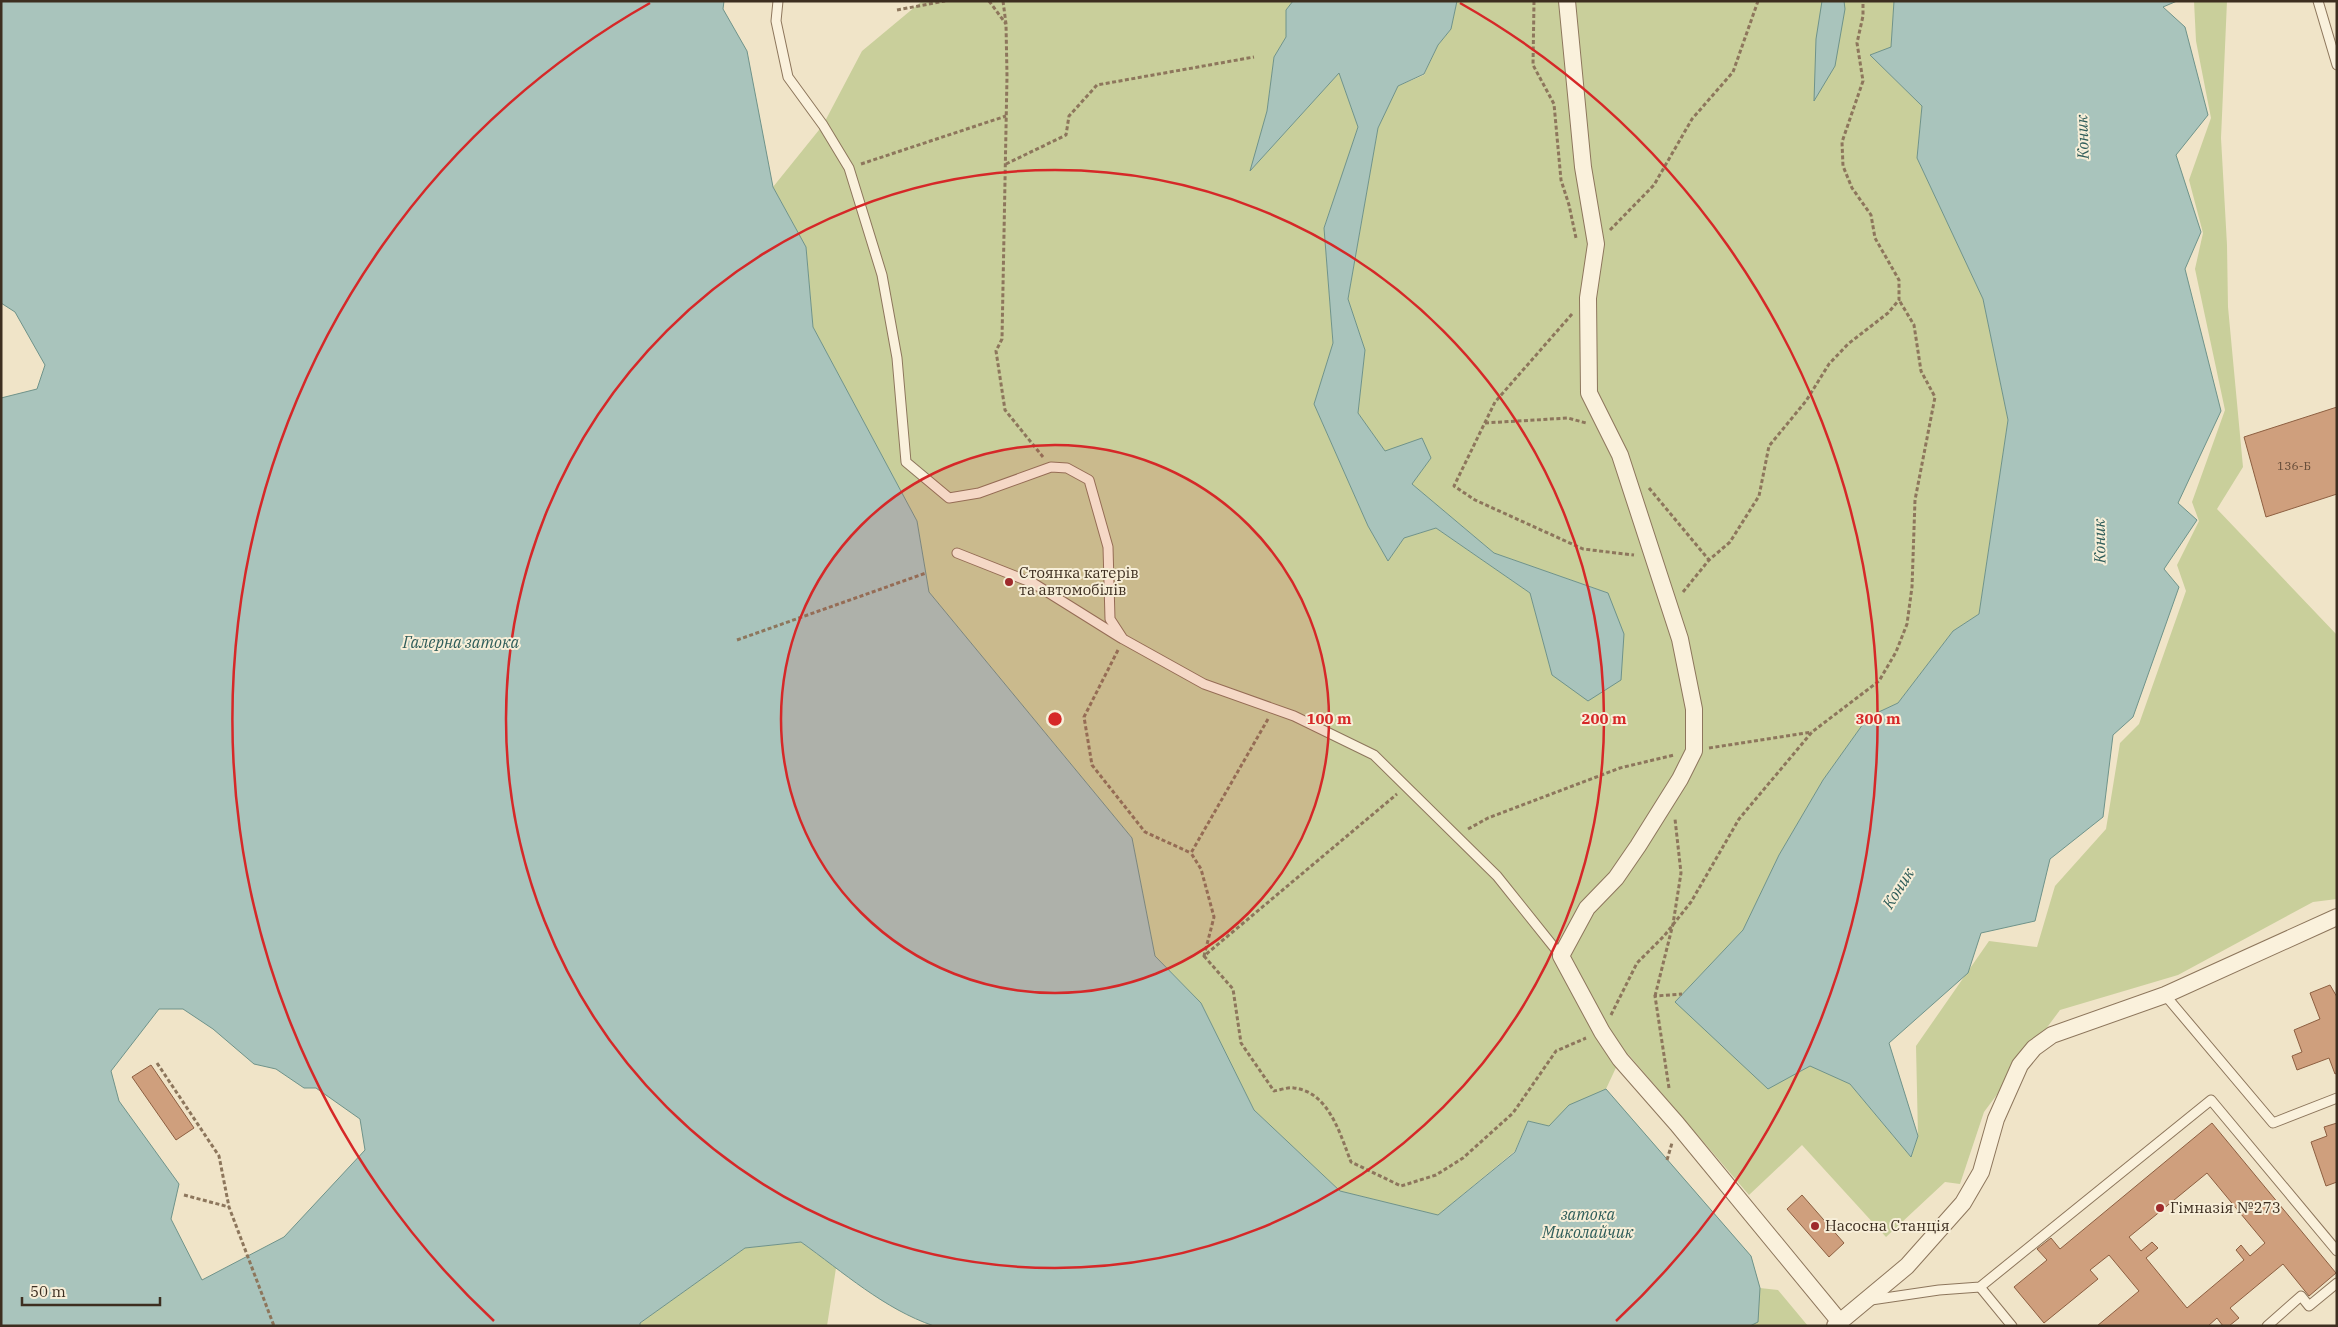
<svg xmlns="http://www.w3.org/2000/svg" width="2338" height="1327" viewBox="0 0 2338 1327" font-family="'IBM Plex Serif',serif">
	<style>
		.green { fill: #c9cf9b }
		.water { fill: #a9c4bc; stroke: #6f938a; fill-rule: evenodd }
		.building { fill: #cf9f7d; stroke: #8d5f41; fill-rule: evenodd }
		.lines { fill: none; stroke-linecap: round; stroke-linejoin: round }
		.lane-casing { stroke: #8d765c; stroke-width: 11 }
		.street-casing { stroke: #8d765c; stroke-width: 18 }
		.path { stroke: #8d765c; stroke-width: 3; stroke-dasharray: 4 2.5; stroke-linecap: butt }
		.lane { stroke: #faf1dc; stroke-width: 9 }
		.street { stroke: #faf1dc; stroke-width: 16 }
		.ring { fill: none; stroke: #d62828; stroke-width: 2.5 }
		.poi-dot { fill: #9e2a2b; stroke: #f7eed8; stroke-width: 2 }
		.labels { text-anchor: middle; stroke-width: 4; stroke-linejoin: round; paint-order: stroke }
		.number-label { font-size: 12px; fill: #624a37 }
		.poi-label { font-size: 15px; fill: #3d2e20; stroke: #f7eed8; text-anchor: start }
		.water-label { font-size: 16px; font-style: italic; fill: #2f5d5a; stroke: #f7eed8 }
		.centre { fill: #d62828; stroke: #f7eed8; stroke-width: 2.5 }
		.ring-label { font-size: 15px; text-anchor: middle; font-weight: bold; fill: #d62828; stroke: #f7eed8; stroke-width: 4; stroke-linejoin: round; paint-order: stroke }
	</style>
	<rect width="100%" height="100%" fill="#f0e4c8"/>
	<!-- green -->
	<g class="green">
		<path d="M922,1H1293L1286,10V37L1274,57L1267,111L1251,170L1339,73L1358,127L1324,228L1333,343L1314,404L1368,526L1388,561L1404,538L1436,528L1530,593L1552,675L1608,593L1494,553L1412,484L1431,458L1385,451L1358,413L1365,350L1348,299L1378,128L1398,86L1424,75L1438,45L1451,29L1457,1H1894L1891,48L1870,55L1922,106L1917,158L1983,299L2008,420L1979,614L1953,631L1898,703L1868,717L1823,780L1779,855L1743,930L1675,1002L1850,1084L1911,1157L1918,1136L1916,1046L1989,941L2037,947L2055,886L2106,829L2120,743L2139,724L2186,591L2177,565L2199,521L2192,502L2225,410L2195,269L2203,233L2189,180L2211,118L2196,41L2194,1H2227L2221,138L2227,245L2228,307L2243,467L2217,509L2337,635V899L2313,902L2178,975L2060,1010L1984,1112L1960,1184L1945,1182L1886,1237L1802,1145L1749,1195L1628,1054L1620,1059L1606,1089L1751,1256L1760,1288L1778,1290L1808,1326H1297L1401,1292L1569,1106L1549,1126L1528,1121L1515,1151L1438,1215L1340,1191L1254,1110L1201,1003L1155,956L1132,838L929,592L917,521L813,327L806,247L773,187L823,125L862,51Z"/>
		<path d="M801,1242L836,1268L827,1326H640V1323L745,1248Z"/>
	</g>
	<!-- water -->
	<g class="water">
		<path d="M1,1H724L723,9L747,51L773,187L806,247L813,327L917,521L929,592L1132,838L1155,956L1201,1003L1254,1110L1340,1191L1438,1215L1515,1152L1528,1121L1549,1126L1569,1105L1606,1089L1751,1256L1760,1288L1758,1322L1750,1326H934C884,1309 843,1272 801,1242L745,1248L640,1323V1326H1V398L37,389L45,365L15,312L1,303ZM159,1009H183L213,1029L254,1064L276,1069L304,1088H316L360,1119L365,1150L284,1237L202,1280L171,1219L179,1184L119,1101L111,1071Z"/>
		<path d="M1293,1H1457L1451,29L1438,45L1424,74L1398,86L1378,128L1348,299L1365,350L1358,413L1385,451L1422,438L1431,458L1412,484L1494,553L1608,593L1624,634L1621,680L1588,701L1552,675L1530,593L1436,528L1404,538L1388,561L1368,526L1314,404L1333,343L1324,228L1358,127L1339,73L1250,171L1267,111L1274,57L1286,37V10Z"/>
		<path d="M1822,1H1844L1845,9L1835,66L1814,101L1816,39Z"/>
		<path d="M1894,1H2177L2163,7L2185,27L2208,115L2176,155L2201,232L2185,269L2221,411L2178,503L2197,520L2164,569L2179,587L2133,717L2113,735L2103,817L2050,859L2035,921L1981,933L1968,973L1889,1043L1918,1136L1911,1157L1850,1084L1810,1066L1768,1089L1675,1002L1743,930L1779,855L1823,780L1868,717L1898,703L1953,631L1979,614L2008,420L1983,299L1917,158L1922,106L1870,55L1891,47Z"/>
	</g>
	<!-- building -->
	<g class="building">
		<path d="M2337,407V494L2266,517L2244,437Z"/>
		<path d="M2330,985L2337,997V1073L2335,1074L2329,1058L2297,1070L2292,1056L2302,1052L2294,1030L2320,1019L2310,993Z"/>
		<path d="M151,1065L194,1128L176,1140L132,1077Z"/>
		<path d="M2212,1123L2336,1273L2309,1296L2283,1264L2230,1308L2239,1318L2229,1326H2223L2217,1318L2208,1326H2097L2139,1291L2109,1255L2090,1270L2098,1279L2044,1323L2014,1287L2047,1260L2037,1249L2051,1238L2060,1249ZM2207,1173L2265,1243L2250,1256L2241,1245L2236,1250L2244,1260L2187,1308L2146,1258L2158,1248L2152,1242L2141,1251L2129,1237Z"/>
		<path d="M2337,1123V1182L2326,1186L2311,1142L2327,1136L2324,1127Z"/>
		<path d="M1802,1195L1844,1243L1829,1257L1787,1209Z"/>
	</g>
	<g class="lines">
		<!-- lane casing -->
		<g class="lane-casing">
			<g id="lane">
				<path d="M778,1L776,21L788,77L823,125L849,168L882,275L897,358L906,462L949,498L979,493L1051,467L1067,468L1089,480L1108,547L1110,619L1123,639L1204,684L1294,716L1374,755L1497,876L1561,956"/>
				<path d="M2318,1L2337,65"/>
				<path d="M957,553L1033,583L1121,638"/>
				<path d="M2165,995L2273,1123L2337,1098"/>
				<path d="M1980,1287L2012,1326"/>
				<path d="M1871,1300L1939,1290L1980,1287L2211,1100L2337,1251"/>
				<path d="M2267,1326L2301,1296L2309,1306L2337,1283"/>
			</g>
		</g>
		<!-- street casing -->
		<g class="street-casing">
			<g id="street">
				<path d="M1567,1L1583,167L1596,244L1588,298L1589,393L1620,455L1680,639L1694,709V751L1680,779L1638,846L1616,878L1587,908L1561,956L1602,1032L1620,1059L1677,1124L1840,1322"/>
				<path d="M1835,1326L1907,1266L1963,1203L1981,1172L1996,1119L2020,1065L2034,1048L2052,1035L2165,995L2337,917"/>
			</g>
		</g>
		<!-- path -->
		<g class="path">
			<path d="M989,1L1006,24"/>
			<path d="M1003,1L1006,24L1007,76L1002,339L996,351L1005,410L1043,457"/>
			<path d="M1534,1L1533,65L1554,104L1561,180L1569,205L1576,238"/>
			<path d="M897,10L945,1"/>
			<path d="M861,164L1006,116"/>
			<path d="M1006,164L1066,135L1069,116L1097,85L1254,57"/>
			<path d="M1610,230L1654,185L1692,119L1733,72L1758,1"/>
			<path d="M1572,314L1495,402L1454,486L1475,500L1583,549L1634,555"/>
			<path d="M1485,423L1568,418L1586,423"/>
			<path d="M1649,488L1709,560"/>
			<path d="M1683,592L1709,560L1730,542L1759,496L1769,446L1806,401L1829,364L1848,344L1888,313L1899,300V280L1875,238L1871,215L1852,188L1843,166L1842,142L1863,81L1857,43L1863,16V1"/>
			<path d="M737,640L926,573"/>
			<path d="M1118,650L1084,717L1092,765L1145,832L1191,853"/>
			<path d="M1268,719L1191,853L1201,869L1214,917L1204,956L1397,794"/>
			<path d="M1709,748L1812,732"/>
			<path d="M1468,829L1488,818L1620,768L1674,755"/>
			<path d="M1204,956L1233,989L1241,1043L1274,1091C1280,1090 1288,1087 1294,1088C1329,1092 1340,1134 1351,1162L1401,1186L1436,1175L1463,1158L1513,1113L1556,1051L1586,1038"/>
			<path d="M1655,996L1673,924L1681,873L1675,819"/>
			<path d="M1611,1015L1637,963L1664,936L1691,902L1739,819L1812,732L1879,681L1896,652L1907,624L1912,587L1915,500L1935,397L1921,371L1914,325L1899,300"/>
			<path d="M157,1063L219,1156L229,1207L274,1326"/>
			<path d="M1669,1088L1655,996L1682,994"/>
			<path d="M1667,1160L1672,1143"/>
			<path d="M184,1195L229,1207"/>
		</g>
		<!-- lane -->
		<use href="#lane" class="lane"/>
		<!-- street -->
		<use href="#street" class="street"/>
	</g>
	<!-- distance rings -->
	<circle cx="1055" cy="719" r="274" fill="#d62828" fill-opacity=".12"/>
	<g class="ring">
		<circle cx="1055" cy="719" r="274"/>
		<circle cx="1055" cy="719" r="549"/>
		<path d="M494 1321A823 823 0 0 1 650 3M1460 3A823 823 0 0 1 1616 1321"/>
	</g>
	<!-- markers -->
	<g class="poi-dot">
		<circle cx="1009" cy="582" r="5"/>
		<circle cx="2160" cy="1208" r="5"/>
		<circle cx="1815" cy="1226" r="5"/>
	</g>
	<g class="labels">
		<!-- number labels -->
		<g class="number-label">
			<text x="2294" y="470">136-Б</text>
		</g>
		<!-- poi labels -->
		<g class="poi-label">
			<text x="1019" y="578">Стоянка катерів<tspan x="1019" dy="17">та автомобілів</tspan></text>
			<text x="2170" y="1213">Гімназія №273</text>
			<text x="1825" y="1231">Насосна Станція</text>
		</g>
		<!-- water labels -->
		<g class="water-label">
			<text transform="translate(2082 137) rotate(-92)" y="6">Коник</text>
			<text transform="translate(2099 541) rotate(-91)" y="6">Коник</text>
			<text x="461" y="648">Галерна затока</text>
			<text transform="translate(1898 888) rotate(-58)" y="6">Коник</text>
			<text x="1588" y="1220">затока<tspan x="1588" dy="18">Миколайчик</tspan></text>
		</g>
	</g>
	<circle cx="1055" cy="719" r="8" class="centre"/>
	<g class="ring-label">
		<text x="1329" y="724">100 m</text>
		<text x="1604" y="724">200 m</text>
		<text x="1878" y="724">300 m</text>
	</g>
	<!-- border -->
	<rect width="2338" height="1327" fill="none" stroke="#3d2e20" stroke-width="5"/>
	<!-- scale -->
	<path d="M22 1297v8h138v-8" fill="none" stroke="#3d2e20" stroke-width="2.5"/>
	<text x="30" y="1297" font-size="15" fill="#3d2e20" stroke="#f7eed8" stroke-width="4" paint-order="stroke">50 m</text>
</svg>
